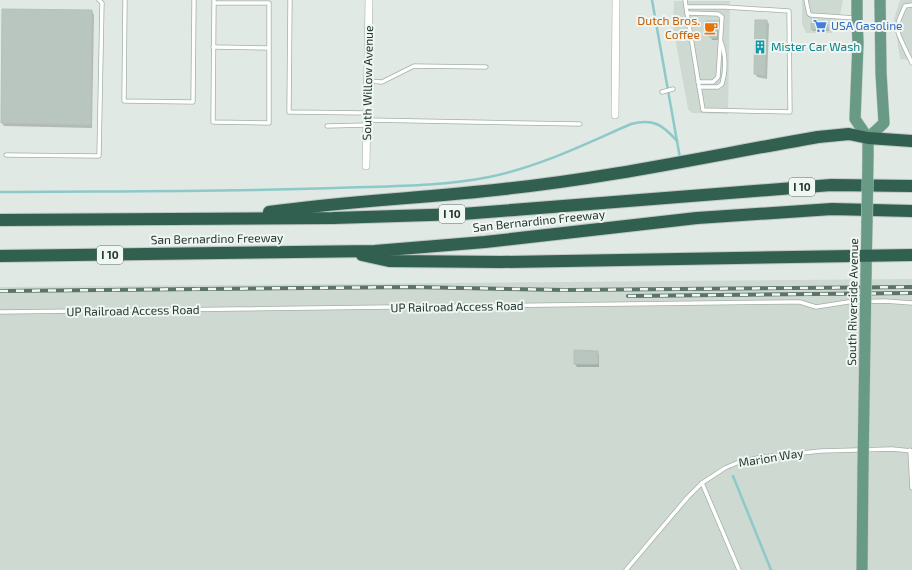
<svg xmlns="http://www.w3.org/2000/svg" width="912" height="570" viewBox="0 0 912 570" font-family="'Exo 2',sans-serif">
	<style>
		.built { fill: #ced9d2 }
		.shadow { fill: #0003 }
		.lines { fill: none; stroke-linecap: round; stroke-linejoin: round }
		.stream { stroke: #8dc9c9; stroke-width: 2.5 }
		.building { fill: #b8c6bf; stroke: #b3c2b9 }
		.service-casing { stroke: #a3b0a9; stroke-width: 5 }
		.minor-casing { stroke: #a3b0a9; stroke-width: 8 }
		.primary-casing { stroke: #c1c7c5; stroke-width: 12 }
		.motorway-casing { stroke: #c1c7c5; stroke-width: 14 }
		.service { stroke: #fff; stroke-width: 3.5 }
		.minor { stroke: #fff; stroke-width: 7 }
		.primary { stroke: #689a86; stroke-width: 11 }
		.motorway { stroke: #316050; stroke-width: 12 }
		.rail-casing { stroke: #5c736a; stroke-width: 4 }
		.rail { stroke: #f0f6f2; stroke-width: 2.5; stroke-dasharray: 8; stroke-linecap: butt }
		.primary-bridge-casing { stroke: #c1c7c5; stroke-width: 12; stroke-linecap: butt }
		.primary-bridge { stroke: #689a86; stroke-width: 11 }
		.labels { text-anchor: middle; stroke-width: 4; stroke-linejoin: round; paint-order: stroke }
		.shield { fill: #f0f6f2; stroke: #60706a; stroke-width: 1 }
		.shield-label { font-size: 11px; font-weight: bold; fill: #22372f }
		.food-label { font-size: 12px; fill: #c56008; stroke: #f0f6f2; text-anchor: end }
		.shop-label { font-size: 12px; fill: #366cbe; stroke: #f0f6f2; text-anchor: start }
		.culture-label { font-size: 12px; fill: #0d838f; stroke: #f0f6f2; text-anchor: start }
		.street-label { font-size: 12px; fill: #22372f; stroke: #f0f6f2 }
	</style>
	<rect width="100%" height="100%" fill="#e0e9e3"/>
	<!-- built -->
	<g class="built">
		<path d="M802,0H843L837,30L831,33H806L802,24Z"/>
		<path d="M900,0H912V60L900,59L894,19Z"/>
		<path d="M674,1H730L728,114L692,113L688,109L673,27Z"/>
		<path d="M912,279V570H0V287Z"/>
	</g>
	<!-- shadow -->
	<g class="shadow">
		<path d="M92,11L94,15L92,128L4,126L2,123Z"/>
		<path d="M767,21L769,24L767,79L757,77L755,73Z"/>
		<path d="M719,22L720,26H718V40H712L711,33H708L707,31Z"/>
		<path d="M828,25L829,31H813L812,29Z"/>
		<path d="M597,352L599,355V367H577L575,364Z"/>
	</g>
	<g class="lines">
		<!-- stream -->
		<g class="stream">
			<path d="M652,0L680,158"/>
			<path d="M0,192C112,191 224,192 335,188C386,186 439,187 489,177C539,167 585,144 631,124C653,118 663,125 677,141"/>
			<path d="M733,476L771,570"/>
		</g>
	</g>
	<!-- building -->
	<g class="building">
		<path d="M2,9L92,10L91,125L1,123Z"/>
		<path d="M755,20H767L765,76L754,74Z"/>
		<path d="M706,21H720V24H717V38H710V31H706Z"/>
		<path d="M811,23L828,24V30L811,29Z"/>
		<path d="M574,350L598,351V364H574Z"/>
	</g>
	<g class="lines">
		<!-- service casing -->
		<g class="service-casing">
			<g id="service">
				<path d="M125,0L124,101L193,102L194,0"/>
				<path d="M290,0L289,112L367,113"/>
				<path d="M685,0L687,13L703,110L790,112L789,11L725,7H686"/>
				<path d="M806,0L809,14L811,15L855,18"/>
				<path d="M214,3H269V123L213,122L214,3V0"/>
				<path d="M912,5L905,6C902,13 898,20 897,28C897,33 909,57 912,63"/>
				<path d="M687,13L718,14L722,17L718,77L713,82H698"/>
				<path d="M882,29H897"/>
				<path d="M213,47L269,48"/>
				<path d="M368,81L382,82L414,66L486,67"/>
				<path d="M699,87H718L722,84C726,71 726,55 721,42"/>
				<path d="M662,92L673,89"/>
				<path d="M367,120L580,124"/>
				<path d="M327,126L367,125"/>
				<path d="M6,155L99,156L102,3L99,0"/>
				<path d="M0,312L790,302H800L816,307L848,302L885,301L912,303"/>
				<path d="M910,450L912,488"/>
				<path d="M702,483L739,570"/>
				<path d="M626,570L687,498L702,483L725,468L739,462L763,457L821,451L892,449L912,451"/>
			</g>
		</g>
		<!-- minor casing -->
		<g class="minor-casing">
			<g id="minor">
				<path d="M615,115L616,0"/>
				<path d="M366,166L369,0"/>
			</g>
		</g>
		<!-- primary casing -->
		<g class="primary-casing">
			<g id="primary">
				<path d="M857,0V18L858,43L855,119L868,138V156"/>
				<path d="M868,138L884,123L881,73L880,0"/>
				<path d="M866,275L867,221"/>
				<path d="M862,570L863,467"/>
			</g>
		</g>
		<!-- motorway casing -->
		<g class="motorway-casing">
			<g id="motorway">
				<path d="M269,212C347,201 426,198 504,189C610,178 714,155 818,137L849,134L868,138L912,141"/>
				<path d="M0,220L333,218L462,214L831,185L912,186"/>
				<path d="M362,255L389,261L502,262L912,255"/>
				<path d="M0,256L375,251L485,242L697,218L832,209L912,211"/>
			</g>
		</g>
		<!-- service -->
		<use href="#service" class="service"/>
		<!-- minor -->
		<use href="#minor" class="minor"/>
		<!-- primary -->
		<use href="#primary" class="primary"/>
		<!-- motorway -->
		<use href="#motorway" class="motorway"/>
		<!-- rail casing -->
		<g class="rail-casing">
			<g id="rail">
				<path d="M0,291L412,287L565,290L912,287"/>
				<path d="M628,296L912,293"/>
			</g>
		</g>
		<!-- rail -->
		<use href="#rail" class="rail"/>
		<!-- primary-bridge casing -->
		<g class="primary-bridge-casing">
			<g id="primary-bridge">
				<path d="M867,221L868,156"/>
				<path d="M863,467L866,275"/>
			</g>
		</g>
		<!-- primary-bridge -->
		<use href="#primary-bridge" class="primary-bridge"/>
	</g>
	<!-- icons -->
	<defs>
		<g id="supermarket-bare" transform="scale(1.08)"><path d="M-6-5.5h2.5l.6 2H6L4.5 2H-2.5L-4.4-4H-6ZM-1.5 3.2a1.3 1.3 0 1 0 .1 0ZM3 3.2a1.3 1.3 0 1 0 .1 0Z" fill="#3f7fe0" stroke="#f0f6f2" stroke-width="2.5" paint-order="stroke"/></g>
		<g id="cafe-bare" transform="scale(1.08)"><path d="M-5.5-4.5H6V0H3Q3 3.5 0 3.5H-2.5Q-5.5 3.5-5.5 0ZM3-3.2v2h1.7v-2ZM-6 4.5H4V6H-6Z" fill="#e8710a" stroke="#f0f6f2" stroke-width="2.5" paint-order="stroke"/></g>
		<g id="building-bare" transform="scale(1.08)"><path d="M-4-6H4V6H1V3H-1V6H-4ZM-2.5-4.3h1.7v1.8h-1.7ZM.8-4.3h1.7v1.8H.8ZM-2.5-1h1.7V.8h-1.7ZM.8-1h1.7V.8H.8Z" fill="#0f9aa8" stroke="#f0f6f2" stroke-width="2.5" paint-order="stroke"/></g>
	</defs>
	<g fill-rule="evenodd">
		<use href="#supermarket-bare" x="820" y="26"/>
		<use href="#cafe-bare" x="711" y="28"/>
		<use href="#building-bare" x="760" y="47"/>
	</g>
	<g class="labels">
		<!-- shield labels -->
		<g class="shield">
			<rect x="789" y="178" width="26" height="18" rx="3"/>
			<rect x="439" y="205" width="26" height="18" rx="3"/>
			<rect x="97" y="246" width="26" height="18" rx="3"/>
		</g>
		<g class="shield-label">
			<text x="802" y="191">I 10</text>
			<text x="452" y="218">I 10</text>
			<text x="110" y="259">I 10</text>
		</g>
		<!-- food labels -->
		<g class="food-label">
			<text x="700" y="25">Dutch Bros.<tspan x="700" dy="14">Coffee</tspan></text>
		</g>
		<!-- shop labels -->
		<g class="shop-label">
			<text x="831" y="30">USA Gasoline</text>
		</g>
		<!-- culture labels -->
		<g class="culture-label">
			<text x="771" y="51">Mister Car Wash</text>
		</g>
		<!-- street labels -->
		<g class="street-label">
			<text transform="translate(368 83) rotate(-89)" y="4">South Willow Avenue</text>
			<text transform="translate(539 221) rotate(-6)" y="4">San Bernardino Freeway</text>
			<text transform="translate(217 239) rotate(-1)" y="4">San Bernardino Freeway</text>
			<text transform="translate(853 302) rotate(-89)" y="4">South Riverside Avenue</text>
			<text transform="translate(457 307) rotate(-1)" y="4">UP Railroad Access Road</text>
			<text transform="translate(133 311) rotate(-1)" y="4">UP Railroad Access Road</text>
			<text transform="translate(771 458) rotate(-9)" y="4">Marion Way</text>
		</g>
	</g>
</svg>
